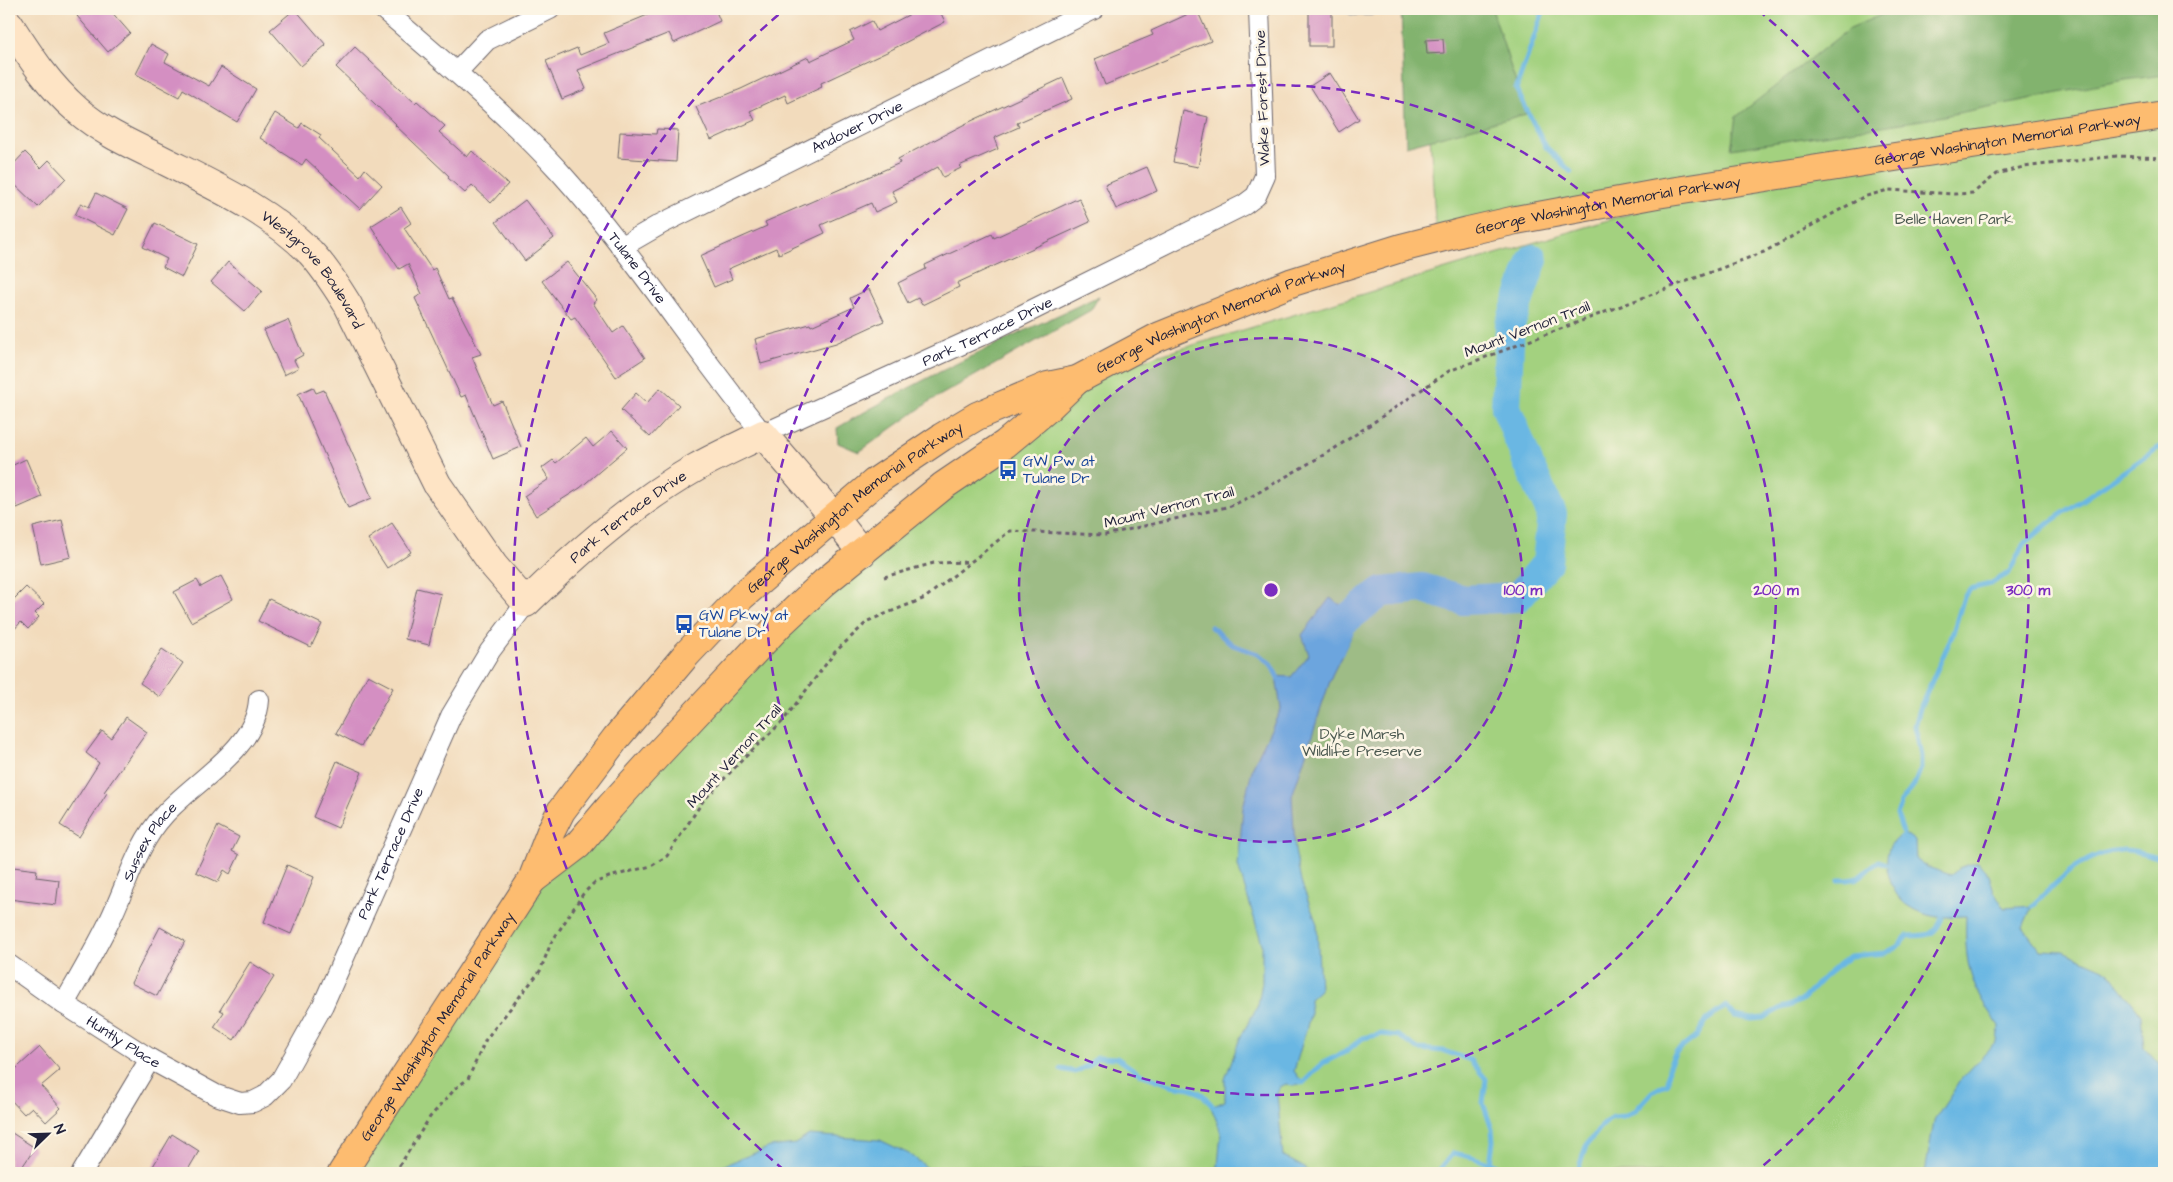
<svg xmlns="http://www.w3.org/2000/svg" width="2173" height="1182" viewBox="0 0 2173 1182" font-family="'Architects Daughter',sans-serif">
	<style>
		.green { fill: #a3d17f; stroke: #627a5d }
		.forest { fill: #82b36e; stroke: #526a54 }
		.water { fill: #6ab7e3; stroke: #466c8f }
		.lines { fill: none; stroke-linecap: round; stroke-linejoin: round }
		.stream { stroke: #6ab7e3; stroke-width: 5 }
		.river { stroke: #6ab7e3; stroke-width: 30 }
		.building { fill: #d48fc2 }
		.street-casing { stroke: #6b6368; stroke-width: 22 }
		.secondary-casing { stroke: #6b6368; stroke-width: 30 }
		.primary-casing { stroke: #6b6368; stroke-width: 30 }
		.path { stroke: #6b6368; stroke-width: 3; stroke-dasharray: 4 4; stroke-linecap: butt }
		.street { stroke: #fff; stroke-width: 20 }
		.secondary { stroke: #fee4c5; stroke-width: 28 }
		.primary { stroke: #fdbc6f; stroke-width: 28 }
		.ring { fill: none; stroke: #7b2cbf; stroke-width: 2.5; stroke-dasharray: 9 6 }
		.labels { text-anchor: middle; stroke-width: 5; stroke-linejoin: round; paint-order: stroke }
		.street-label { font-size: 15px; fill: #22223b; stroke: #fcf5e5 }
		.park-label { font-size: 15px; fill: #49574f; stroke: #fcf5e5 }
		.transit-label { font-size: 15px; fill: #164399; stroke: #fcf5e5; text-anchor: start }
		.centre { fill: #7b2cbf; stroke: #fcf5e5; stroke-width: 2.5 }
		.ring-label { font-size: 15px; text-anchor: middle; font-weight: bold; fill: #7b2cbf; stroke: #fcf5e5; stroke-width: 5; stroke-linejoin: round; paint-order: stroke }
	</style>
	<rect width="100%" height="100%" fill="#fcf5e5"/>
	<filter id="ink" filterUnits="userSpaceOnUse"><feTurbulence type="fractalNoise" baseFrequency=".02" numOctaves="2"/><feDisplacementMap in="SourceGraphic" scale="10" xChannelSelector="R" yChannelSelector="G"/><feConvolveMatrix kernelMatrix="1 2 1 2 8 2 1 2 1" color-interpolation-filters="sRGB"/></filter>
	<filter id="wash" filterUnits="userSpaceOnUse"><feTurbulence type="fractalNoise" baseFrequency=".0096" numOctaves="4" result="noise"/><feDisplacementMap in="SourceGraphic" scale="20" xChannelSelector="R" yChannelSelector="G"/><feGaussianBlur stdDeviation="1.12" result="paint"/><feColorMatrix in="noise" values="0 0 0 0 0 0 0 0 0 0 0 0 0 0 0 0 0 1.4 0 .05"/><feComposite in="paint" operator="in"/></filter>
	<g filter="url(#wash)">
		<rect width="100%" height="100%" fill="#f2dbbc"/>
		<!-- green -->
		<path class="green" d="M1423,9H2164V1173H354L532,880L715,694L1077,380L1732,183L1436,239Z"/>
		<!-- forest -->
		<g class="forest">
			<path d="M1401,9H1492L1526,114L1406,146Z"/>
			<path d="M1895,9H2164V75L2124,80L1928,119L1731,149L1736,117L1850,28Z"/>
			<path d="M1099,296L1091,310L932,400L859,452L838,443L837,428C921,378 1011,337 1099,296Z"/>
		</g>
		<!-- water -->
		<g class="water">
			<path d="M1348,9H1375V10L1372,15H1352L1348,13Z"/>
			<path d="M1330,598L1364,620L1355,629L1332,675L1292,796L1295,850L1301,882L1317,924L1320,990L1310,999V1016L1294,1071L1303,1083L1292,1086L1286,1084L1280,1087L1277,1094L1283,1156L1303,1167L1310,1173H1214L1218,1166L1221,1132L1211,1107L1225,1101V1079L1240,1038L1258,1005L1262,982V944L1238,866L1243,808L1253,766L1281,709L1276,676L1291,677L1309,655L1302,635Z"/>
			<path d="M1903,832L1915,841L1916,859L1927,867L1951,875L1961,867L1978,862L1989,875L1994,891L2004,908L2032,906L2023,927L2040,950L2063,951L2108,971L2141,1014L2144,1047L2164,1069V1173H1925L1934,1121L1962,1078L1997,1041L1999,1026C1970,987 1964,964 1966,916C1953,916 1941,919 1928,915C1902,907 1893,895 1887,869C1886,863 1887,852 1890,846C1893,841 1899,836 1903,832Z"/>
			<path d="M809,1135L880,1140L911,1155L934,1173H711L727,1164L770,1147L795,1144Z"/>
		</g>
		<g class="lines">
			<!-- stream -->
			<g class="stream">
				<path d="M1544,9L1516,89L1546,147L1571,172"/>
				<path d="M1211,627L1233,645L1258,654L1271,664L1279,680"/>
				<path d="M1903,832L1897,815L1901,802L1914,785L1921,768V756L1915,726L1920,708L1952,636L1964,597L1970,589L1990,584L2009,573L2023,545L2050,522L2164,444"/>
				<path d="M1839,880C1865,881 1860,873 1879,861L1886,864"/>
				<path d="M2032,906C2058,881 2084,852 2122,850C2135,849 2152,856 2164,859"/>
				<path d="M1061,1069L1075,1072L1089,1065L1097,1057L1117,1058L1140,1074L1171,1085L1191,1088L1203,1095L1216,1110"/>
				<path d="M1298,1081L1303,1083L1323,1063L1345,1052L1363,1038L1382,1034L1399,1036L1418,1049L1444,1051L1470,1060L1486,1079L1483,1103L1492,1129L1493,1141L1490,1164"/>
				<path d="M1437,1173L1453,1153L1472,1157L1517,1173"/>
				<path d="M1577,1173L1586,1146L1601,1127L1612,1117L1626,1116L1635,1111L1652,1092L1668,1083L1669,1065L1676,1052L1697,1036L1707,1020L1726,1006L1735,1016L1752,1019L1763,1018L1781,1008L1789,1006L1803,999L1825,976L1850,956L1885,953L1897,947L1907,936C1926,935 1934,938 1942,918"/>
			</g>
			<!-- river -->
			<path class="river" d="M1330,646L1342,622L1382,592L1422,588L1463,600L1518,597L1547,563L1552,514L1528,463L1506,407L1510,325L1533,259"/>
		</g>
		<g id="blocks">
			<!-- building -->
			<g class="building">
				<path d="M85,9H109L130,33L108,52L77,16Z"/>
				<path d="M295,9L326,45L301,66L270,30Z"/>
				<path d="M662,9H715L720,21L674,43L669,33L578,70L586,89L562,99L546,61L577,48L580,55L609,43L604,33Z"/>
				<path d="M920,9H939L945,22L887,52L821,83L822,87L788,103L785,95L750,111L755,120L711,140L696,107L741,89L808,57L810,61L854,40L850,32L872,21L877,31Z"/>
				<rect x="1309" y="9" width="23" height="37"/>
				<path d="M1197,10L1211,41L1105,85L1095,59L1153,35L1151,31Z"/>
				<path d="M1443,39L1444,53L1427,54L1426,40Z"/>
				<path d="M151,44L169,54L165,62L209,86L221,67L256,89L237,122L183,89L179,97L136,74Z"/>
				<path d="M355,47L415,103L417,101L445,126L439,132L467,157L472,151L508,184L491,203L472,185L465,193L448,178L449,176L395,125L396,124L336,67Z"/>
				<path d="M1330,73L1359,119L1339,132L1310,86Z"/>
				<path d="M1063,78L1072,99L1017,123L1019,127L994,138L998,149L959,166L961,168L943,177L938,167L892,191L897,202L875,212L871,203L821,225L825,233L779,254L776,248L728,269L732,279L714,287L700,256L767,226L765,222L900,163L898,159L965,124Z"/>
				<path d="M1183,111L1208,117L1198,167L1173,162Z"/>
				<path d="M275,113L299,128L302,123L321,135L319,138L360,176L365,169L382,185L360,209L306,159L302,165L260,138Z"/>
				<path d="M657,129L678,130L676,162L618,158L620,132L656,134Z"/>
				<path d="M25,152L41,168L49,160L66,178L38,207L9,179V169Z"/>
				<path d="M1147,167L1157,191L1116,209L1105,185Z"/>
				<path d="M96,193L128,209L115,235L75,215L81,203L89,207Z"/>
				<path d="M1079,198L1090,222L957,283L959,287L922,305L918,298L908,303L898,283L926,269L925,265L992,234L994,238Z"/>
				<path d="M525,200L554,238L525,261L496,222Z"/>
				<path d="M401,207L411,223L404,228L432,270L435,268L449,299L452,298L481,354L472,357L493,405L502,401L521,447L493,459L466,395L461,397L415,298L422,294L408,264L399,269L371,226Z"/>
				<path d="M155,223L198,244L182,277L163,267L167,259L143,247Z"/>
				<path d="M228,262L262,291L245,311L211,282Z"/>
				<path d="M567,262L597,300L593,303L613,333L623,326L645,358L616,377L575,317L571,319L542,281Z"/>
				<path d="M869,289L884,321L836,343L761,364L755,339L810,324L811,326L854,307L850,298Z"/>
				<path d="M288,320L303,355L294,360L298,368L284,375L264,330Z"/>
				<path d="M313,387L316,393L324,390L372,498L348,508L298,394Z"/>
				<path d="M660,388L679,405L650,437L621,410L636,393L647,403Z"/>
				<path d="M612,431L627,448L580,488L536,516L524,496L549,479L542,468L553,460L556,463L586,438L593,447Z"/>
				<path d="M26,459L42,497L17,508L9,489V467Z"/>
				<path d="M62,520L71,557L41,564L33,527Z"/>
				<path d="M392,523L411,552L387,568L368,539Z"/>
				<path d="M221,576L233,599L191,622L174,592L197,580L201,587Z"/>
				<path d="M26,587L44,604L35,613L39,617L28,629L21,622L9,635V604Z"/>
				<path d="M417,588L441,594L429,645L405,639Z"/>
				<path d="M269,599L322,624L311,647L258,621Z"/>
				<path d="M162,649L183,663L160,697L140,683Z"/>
				<path d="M368,675L393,688L361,746L336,733Z"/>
				<path d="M126,717L147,732L104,792L107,793L79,837L60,825L99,763L86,753L102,731L111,738Z"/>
				<path d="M337,761L362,772L338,828L313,817Z"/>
				<path d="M218,826L239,837L232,851L239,855L230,874L224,870L218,882L196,872Z"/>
				<path d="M287,865L314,877L291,934L264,922Z"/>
				<path d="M13,867L37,870L36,877L59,880L56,905L9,899Z"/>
				<path d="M160,927L185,941L157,996L131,983Z"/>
				<path d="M250,962L274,977L234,1040L214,1027L224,1012L220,1010Z"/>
				<path d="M40,1047L60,1070L41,1086L61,1108L46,1122L32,1107L24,1114L9,1098V1075Z"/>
				<path d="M9,1131L35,1148L18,1173H9Z"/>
				<path d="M172,1134L199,1151L186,1173H149Z"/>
			</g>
		</g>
	</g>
	<g filter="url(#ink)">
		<use href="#blocks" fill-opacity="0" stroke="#6b6368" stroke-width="1"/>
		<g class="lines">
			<!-- street casing -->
			<g class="street-casing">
				<g id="street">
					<path id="s1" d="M383,9C443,61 505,112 559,171C633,253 693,348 763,434L980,336L1244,205L1256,196L1265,176L1259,9"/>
					<path d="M457,72L487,40L550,9"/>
					<path id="s2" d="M621,247L661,224L1094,9"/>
					<path id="s3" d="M9,965L64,1004L150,1059L216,1095L240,1103L253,1102L265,1096L281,1080L323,1005L451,716L490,651L526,603"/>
					<path id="s4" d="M64,1004C80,976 96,949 110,920C127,885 137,844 164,815C194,781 256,749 259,700"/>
					<path d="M82,1173L150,1059"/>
				</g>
			</g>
			<!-- secondary casing -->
			<g class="secondary-casing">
				<g id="secondary">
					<path id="s5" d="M9,24C29,55 48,85 77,110C101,131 130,144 159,158C212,185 267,209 310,252C325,268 336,286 348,305L437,484L494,566L526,603C578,552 634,503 697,467C718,455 741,445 763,434L834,517L862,553"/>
				</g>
			</g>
			<!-- primary casing -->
			<g class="primary-casing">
				<g id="primary">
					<path d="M532,880L578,845L610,807L659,753L780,624L825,582L943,486L1005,444L1047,409L1077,380"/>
					<path id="s6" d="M342,1173L532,880L551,831L561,811L616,738L686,655L742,596L875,482L942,437L977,416L1048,386L1077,380L1158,337L1293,282L1401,248L1468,231L1516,220L1657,194L2164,115"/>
				</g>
			</g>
			<!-- path -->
			<g class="path">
				<path d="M884,577L934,563L969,562"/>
				<path d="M2163,1059L2164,1058"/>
				<path d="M395,1173L430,1117L456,1088L468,1079L486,1039L540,971L551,943L583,894L594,883L609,877L651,866L667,856L703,801L742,760L783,721L835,652L868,621L925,598L1010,531L1105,535L1231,506L1252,496L1334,449L1449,371L1764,252L1863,197L1888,190L1955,194L1973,193L1997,174L2023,167L2117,156L2164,158"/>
			</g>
			<!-- street -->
			<use href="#street" class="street"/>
			<!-- secondary -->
			<use href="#secondary" class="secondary"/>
			<!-- primary -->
			<use href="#primary" class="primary"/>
		</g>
	</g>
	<!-- distance rings -->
	<circle cx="1271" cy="590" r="252" fill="#7b2cbf" fill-opacity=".12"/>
	<g class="ring">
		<circle cx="1271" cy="590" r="252"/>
		<circle cx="1271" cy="590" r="505"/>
		<path d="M784 1170A757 757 0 0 1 784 10M1758 10A757 757 0 0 1 1758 1170"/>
	</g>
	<!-- icons -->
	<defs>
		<g id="bus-bare" transform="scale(1.5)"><path d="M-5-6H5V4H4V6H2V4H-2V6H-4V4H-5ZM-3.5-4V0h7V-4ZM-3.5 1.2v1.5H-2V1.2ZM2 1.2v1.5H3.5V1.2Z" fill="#1a4fb4" stroke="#fcf5e5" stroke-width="2.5" paint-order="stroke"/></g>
	</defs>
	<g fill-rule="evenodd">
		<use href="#bus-bare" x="1008" y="470"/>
		<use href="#bus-bare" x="684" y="624"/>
	</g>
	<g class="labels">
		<!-- street labels -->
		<g class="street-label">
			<text transform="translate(1262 98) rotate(-92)" y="5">Wake Forest Drive</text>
			<text dy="5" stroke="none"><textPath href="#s2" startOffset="265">Andover Drive</textPath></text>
			<text dy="5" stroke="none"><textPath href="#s6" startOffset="2076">George Washington Memorial Parkway</textPath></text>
			<text dy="5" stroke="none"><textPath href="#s6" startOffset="1671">George Washington Memorial Parkway</textPath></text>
			<text dy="5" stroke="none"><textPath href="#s1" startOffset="364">Tulane Drive</textPath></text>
			<text dy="5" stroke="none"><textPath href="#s5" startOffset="399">Westgrove Boulevard</textPath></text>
			<text dy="5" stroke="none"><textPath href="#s6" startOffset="1266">George Washington Memorial Parkway</textPath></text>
			<text transform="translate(1527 329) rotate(-21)" y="5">Mount Vernon Trail</text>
			<text dy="5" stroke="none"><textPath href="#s1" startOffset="819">Park Terrace Drive</textPath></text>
			<text transform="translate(1169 507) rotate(-14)" y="5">Mount Vernon Trail</text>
			<text dy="5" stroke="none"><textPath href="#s6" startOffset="849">George Washington Memorial Parkway</textPath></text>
			<text dy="5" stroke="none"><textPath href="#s5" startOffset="932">Park Terrace Drive</textPath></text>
			<text transform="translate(734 756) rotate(-48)" y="5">Mount Vernon Trail</text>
			<text dy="5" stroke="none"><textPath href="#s4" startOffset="184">Sussex Place</textPath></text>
			<text dy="5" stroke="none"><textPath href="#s3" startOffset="571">Park Terrace Drive</textPath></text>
			<text dy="5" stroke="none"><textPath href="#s6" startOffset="175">George Washington Memorial Parkway</textPath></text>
			<text dy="5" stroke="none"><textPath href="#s3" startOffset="138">Huntly Place</textPath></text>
		</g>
		<!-- park labels -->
		<g class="park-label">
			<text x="1954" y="224">Belle Haven Park</text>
			<text x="1362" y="739">Dyke Marsh<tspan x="1362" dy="17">Wildlife Preserve</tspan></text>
		</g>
		<!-- transit labels -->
		<g class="transit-label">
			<text x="1023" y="466">GW Pw at<tspan x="1023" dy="17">Tulane Dr</tspan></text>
			<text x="699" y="620">GW Pkwy at<tspan x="699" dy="17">Tulane Dr</tspan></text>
		</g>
	</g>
	<circle cx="1271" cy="590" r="8" class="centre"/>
	<g class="ring-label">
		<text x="1523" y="595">100 m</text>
		<text x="1776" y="595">200 m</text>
		<text x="2028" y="595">300 m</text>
	</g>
	<!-- margin -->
	<rect width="2173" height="1182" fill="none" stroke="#fcf5e5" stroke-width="30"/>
	<!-- north arrow -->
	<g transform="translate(48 1134) rotate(67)" stroke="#fcf5e5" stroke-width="4" paint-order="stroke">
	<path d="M0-4L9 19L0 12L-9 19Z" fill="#22223b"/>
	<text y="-8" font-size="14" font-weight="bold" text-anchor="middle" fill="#22223b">N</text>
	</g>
</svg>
